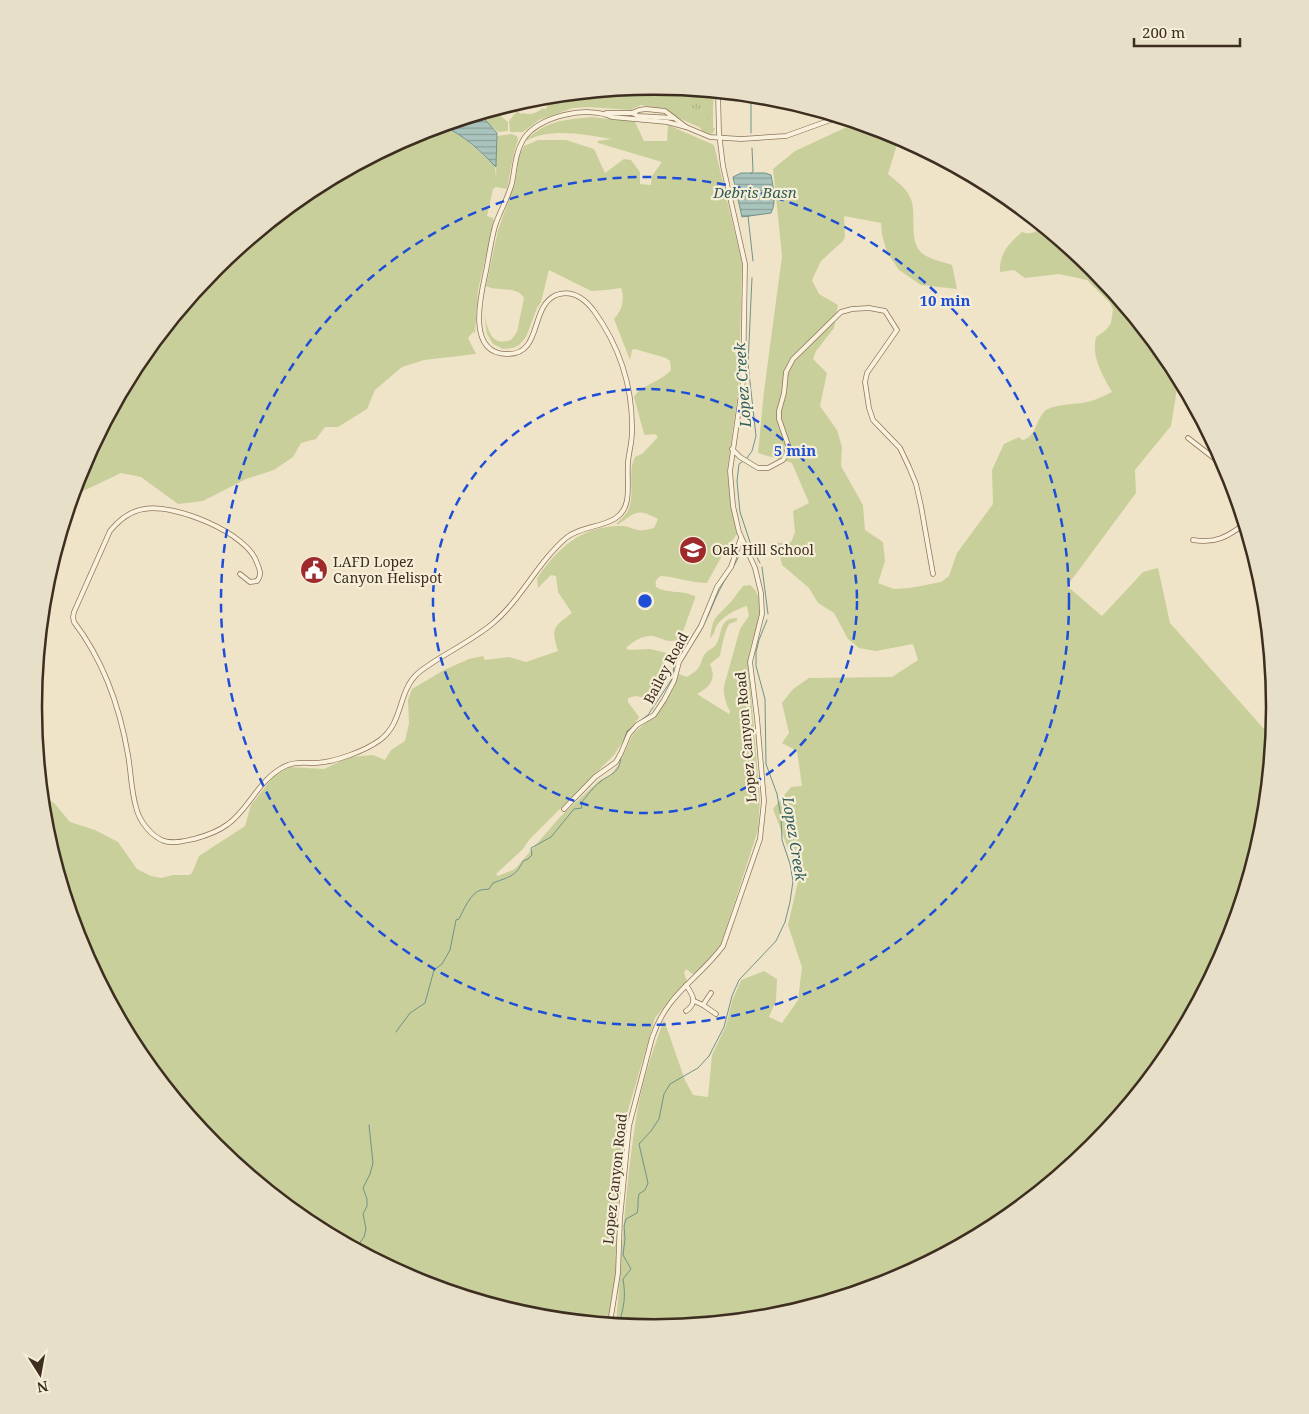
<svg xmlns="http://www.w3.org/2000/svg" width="1309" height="1414" viewBox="0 0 1309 1414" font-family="'Noto Serif',serif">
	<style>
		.grass { fill: #c9cf9b }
		.park { fill: url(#park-tufts) }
		.water { fill: url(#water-rules); stroke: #6f938a }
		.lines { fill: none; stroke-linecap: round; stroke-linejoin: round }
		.stream { stroke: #6f938a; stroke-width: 1 }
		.minor-casing { stroke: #8d765c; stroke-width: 5.5 }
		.minor { stroke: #faf1dc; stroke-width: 4 }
		.ring { fill: none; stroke: #1d4ed8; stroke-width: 2.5; stroke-dasharray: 9 6 }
		.labels { text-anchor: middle; stroke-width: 4.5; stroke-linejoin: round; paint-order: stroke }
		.poi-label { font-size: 14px; fill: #3d2e20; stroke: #f7eed8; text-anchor: start }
		.street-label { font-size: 14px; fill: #3d2e20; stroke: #f7eed8 }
		.water-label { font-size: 15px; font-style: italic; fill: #2f5d5a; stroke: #f7eed8 }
		.rim { fill: none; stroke: #3d2e20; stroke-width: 2.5 }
		.centre { fill: #1d4ed8; stroke: #f7eed8; stroke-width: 2.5 }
		.ring-label { font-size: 15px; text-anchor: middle; font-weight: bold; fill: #1d4ed8; stroke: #f7eed8; stroke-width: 4.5; stroke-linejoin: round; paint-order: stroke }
	</style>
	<defs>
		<pattern id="park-tufts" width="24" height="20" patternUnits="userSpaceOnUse" patternTransform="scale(1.25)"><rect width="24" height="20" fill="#c9cf9b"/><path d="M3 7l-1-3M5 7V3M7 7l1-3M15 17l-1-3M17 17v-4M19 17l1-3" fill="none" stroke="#aeb285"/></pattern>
		<pattern id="water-rules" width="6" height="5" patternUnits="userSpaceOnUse" patternTransform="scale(1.25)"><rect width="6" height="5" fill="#a9c4bc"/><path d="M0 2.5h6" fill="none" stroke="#8ba098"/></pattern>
	</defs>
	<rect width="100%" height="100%" fill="#f0e4c8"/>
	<!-- grass -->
	<g class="grass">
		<path d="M655,86L714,92L713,107H711L713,110V128H715L713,133L710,134L703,131L699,127L674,116L668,110L641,105L630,110L589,107L573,108L539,120L523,132H510L509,121L517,111L521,114L523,113C530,116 538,112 543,108L546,109L549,103L552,101L550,99L552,96H555L564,103L599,92Z"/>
		<path d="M493,110L508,122V131L498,132L480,115Z"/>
		<path d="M592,117L635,122L644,141H667L668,125L714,145L742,263L739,386L727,471L737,534L724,552L707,583C691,583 677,577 661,576C656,579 655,581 656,587C668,594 682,590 695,596V598L681,637L677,640C666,643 663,638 653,636C643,635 633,641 626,648L629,650L650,649L667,653C667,672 657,678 655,692L646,698L636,696L628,698V702L639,717L614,755L529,840L523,849L496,874L498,876L515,869L560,817L600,780L610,776L619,764L633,734L661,709L673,689L679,674L687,677C691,674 697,671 699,667C702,663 702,656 706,653C708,650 712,649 715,646C723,636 718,617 737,618V621L729,624C724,634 722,645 720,656L710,664C717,679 710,687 697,694L729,714L730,711C726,705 723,694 724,686L740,629L749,616L747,606C736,609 721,617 716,627C714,632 715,634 710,638C713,618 714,619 727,606C733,600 738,592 743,586L750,585C772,602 750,637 748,660L760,799L758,830L721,944L706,963L694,975L686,969L684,973L687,981L671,998L655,1018L627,1114L623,1156L625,1161L624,1172L619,1177L616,1271L609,1323L533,1316L417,1280L309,1223L215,1146L138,1052L81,944L46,828L42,796L54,803L70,822L95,830L118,842L137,869L151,876L161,878L173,875H189L192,873L199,856L245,826L251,805L273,777L289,767L324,769L349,757L373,755L385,760L391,750L405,741L409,723L408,700L412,689L444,670L469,659L483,656L485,660L509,657L526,662L558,651C551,628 553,627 572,613L558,592L556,576L551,575L538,588L537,578C559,547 582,525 623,526C628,526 633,529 638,530C643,531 649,529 654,528L658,519C635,507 636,513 617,525V523C622,518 627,514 629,508C635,492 627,472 635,457L642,454L658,437L655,434L646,435L644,434L634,397C642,384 661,382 671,370L670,361L666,358L635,349L632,350L630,360L614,319C622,310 625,300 621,288L607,290L591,291L549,270L541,302L537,308L526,337L519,345L513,348L503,349L493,344L487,334L484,313C488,329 490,347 511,340L517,332L524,298C517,285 497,292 486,286L498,230L515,183L519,156L524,146L538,140H566L594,149L605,173L624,159L631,160L640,172V184L651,185L652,176L662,162L598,143L597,141L612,139C583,135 553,127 525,141C547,120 563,120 592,117Z"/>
		<path d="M448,124V129H454L495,166L496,179L497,136L512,134L517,136L518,139L513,157L507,189L496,187L493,189L487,216L493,218L494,221L478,290L475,333L473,332L468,338L476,354L424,360L402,367L375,390L367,409L338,427H325L316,439L301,443L293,457L274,470L246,479L203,501L178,504L141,477L121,473L77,494L74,493L81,469L139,362L216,268L310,191L417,133H427Z"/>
		<path d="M851,125L865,134L897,136L896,148L888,174C896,181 906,188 910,197C918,212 907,242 923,254C930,259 943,262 952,265L957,289L921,285L899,270L887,252L882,235L881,223L844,216L845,237L843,241L821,261L812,280L819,294L838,305L834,328L816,351L813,359L827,373L820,406L837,430L842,447L841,466L863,505L865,530L883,542L885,561L878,583L894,589L910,588L941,582L949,576L957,553L993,504L992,470L1004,444L1019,437L1022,440C1036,438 1036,419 1045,411C1054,403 1079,405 1091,401C1098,399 1105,395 1112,392C1103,376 1091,357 1096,337L1106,330L1111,323L1113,309L1110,303L1087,280L1059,274L1025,278L1014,270L1000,272C999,254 1009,243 1022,232C1031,235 1037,232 1043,226L1094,268L1171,362L1181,382L1177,389L1171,426L1135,470L1136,493L1067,586L1102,616L1143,572L1158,568L1170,623L1272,738L1263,828L1228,945L1170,1052L1093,1146L999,1223L892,1281L775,1316L654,1328L616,1324C622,1256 625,1187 636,1119C641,1085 652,1052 664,1020L685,1080L693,1095L708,1097L712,1055L726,1026L732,1001L741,980L764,971L777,979L776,1001L769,1017L782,1023L798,1000L802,967L788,925L799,877L773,809L791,787L802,786L797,751L782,743L789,733L782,703L793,689L809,678L892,677L918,660L913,644L876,651L859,648L848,639L834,613L818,603L809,588L782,565L777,543L791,542L795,532L793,511L809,503L792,463L758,453L764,391L782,256L773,169L795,151Z"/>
	</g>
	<!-- park -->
	<path class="park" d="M655,86L713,92V108L709,119C680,99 674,96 638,94L635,88Z"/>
	<!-- water -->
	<g class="water">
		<path d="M480,114L497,133L496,167C479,150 464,135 443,126Z"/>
		<path d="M741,173H765L771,175C773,187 777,201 771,213L742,217L733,177Z"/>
	</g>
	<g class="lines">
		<!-- stream -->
		<g class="stream">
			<path d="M751,96V133"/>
			<path d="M751,174L753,171L752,148"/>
			<path d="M748,216L753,261"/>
			<path d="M747,458L752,451L756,436L748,364L752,278"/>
			<path d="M742,462L739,464L737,481L740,512L752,548L760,563"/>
			<path d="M762,567L768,614"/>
			<path d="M693,643C705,626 710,610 719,591C725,578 734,568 740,554"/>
			<path d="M637,723L648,715L672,679L674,666L683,653"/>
			<path d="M622,747L627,731L634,726"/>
			<path d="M396,1032L410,1013L425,1003L434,970L442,964L450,950L456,920L459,919C463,911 471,892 481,890C483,889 486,890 489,889L493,883C508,877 516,877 523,861L528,859L532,855L531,848L551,837L574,809L582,808L581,803C587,796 593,787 600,782C611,773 620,774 621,756"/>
			<path d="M356,1248L364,1237L366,1229L363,1214L367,1206V1199L363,1188L370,1174L373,1163L369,1125"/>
			<path d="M619,1324C624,1306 626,1297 623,1279L631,1269L623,1255L625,1239L624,1226L626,1219L637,1213C639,1207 637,1201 639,1194L645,1190L648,1183L639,1144L651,1131L659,1119L664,1094L670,1084L698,1068L709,1056L724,1027L732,996L739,980L776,941L785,922L790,902L793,881L790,864L782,840L781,817L777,794L766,764L765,699L756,666V652L759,640L767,620"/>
		</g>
		<!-- minor casing -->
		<g class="minor-casing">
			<g id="minor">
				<path d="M606,113H632L639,110L646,109L665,111L686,127"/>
				<path d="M632,113L638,116L674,118"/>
				<path d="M1188,438L1228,469"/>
				<path d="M732,449L740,457L758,468H768L783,460L786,455L788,445L779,419V411L784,393L786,372L793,359L841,312L852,309L869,308L885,311L897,330L867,373L865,382L869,408L873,420L900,448L909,467L916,484L921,506L933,574"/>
				<path d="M1193,540C1214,544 1228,537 1244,524"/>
				<path d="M240,574L250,582L257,581C262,575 260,570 257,563C248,533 174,503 144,509C130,511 119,520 110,531L74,612L73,617L74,622C103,660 120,708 128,755C131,772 131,790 136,807C139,821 151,836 164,841C174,844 184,841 194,839C205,836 219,831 228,824C248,810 257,783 280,769C292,761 303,763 316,763C335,762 365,751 380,740C403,723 398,693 416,675C422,669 428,666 435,661C454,649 475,638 492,624C521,600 537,563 566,538C585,522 622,530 627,500C629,488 627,474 628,462C629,452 632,442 632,432C633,387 620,347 594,311C585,299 573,289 556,295C529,307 543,356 506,354C466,353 481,294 486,271C489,256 491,241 495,226C500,211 508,198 512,183C515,168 515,154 523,140C537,116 588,105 612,117L667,122L686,127L710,137L741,139L786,136L839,117"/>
				<path d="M564,809L595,777L616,762L621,753L629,734L637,725L654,715L664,700L674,681L679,662L701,626L717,587L731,567L741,538"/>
				<path d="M686,985C693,995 698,1003 686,1011"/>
				<path d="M694,1001L703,1005L716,1014"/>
				<path d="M703,1005L711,993"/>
				<path d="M610,1323L618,1273L620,1219L629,1126L652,1038C667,993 697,981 723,946L760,839L764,801L757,718L750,662L762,614L761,593L755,568L739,532L733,506L730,471L743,381L745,264L723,166L719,133L718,93"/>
			</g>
		</g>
		<!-- minor -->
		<use href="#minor" class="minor"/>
	</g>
	<!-- distance rings -->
	<g class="ring">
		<circle cx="645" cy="601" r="212"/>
		<circle cx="645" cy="601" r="424"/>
	</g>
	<!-- icons -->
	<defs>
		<g id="school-disc" transform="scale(1.4375)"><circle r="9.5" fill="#9e2a2b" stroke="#f7eed8"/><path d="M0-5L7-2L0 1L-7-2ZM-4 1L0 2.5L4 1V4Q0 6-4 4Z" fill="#fff"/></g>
		<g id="civic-disc" transform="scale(1.4375)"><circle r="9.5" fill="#9e2a2b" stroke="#f7eed8"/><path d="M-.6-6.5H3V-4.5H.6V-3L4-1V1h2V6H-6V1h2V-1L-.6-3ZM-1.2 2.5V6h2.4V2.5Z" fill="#fff"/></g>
	</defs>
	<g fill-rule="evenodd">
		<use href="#school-disc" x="693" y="550"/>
		<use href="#civic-disc" x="314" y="570"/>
	</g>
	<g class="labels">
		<!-- poi labels -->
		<g class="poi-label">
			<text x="712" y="555">Oak Hill School</text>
			<text x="333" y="567">LAFD Lopez<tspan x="333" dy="16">Canyon Helispot</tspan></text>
		</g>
		<!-- street labels -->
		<g class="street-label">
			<text transform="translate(666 668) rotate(-62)" y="5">Bailey Road</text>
			<text transform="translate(746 737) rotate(-95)" y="5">Lopez Canyon Road</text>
			<text transform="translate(615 1179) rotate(-84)" y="5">Lopez Canyon Road</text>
		</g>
		<!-- water labels -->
		<g class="water-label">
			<text x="755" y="198">Debris Basn</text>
			<text transform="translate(743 385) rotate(-94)" y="5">Lopez Creek</text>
			<text transform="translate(794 839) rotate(81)" y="5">Lopez Creek</text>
		</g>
	</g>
	<!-- crop -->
	<path d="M0 0H1309V1414H0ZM42 707a612 612 0 1 1 1224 0a612 612 0 1 1-1224 0Z" fill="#e8dfc9" fill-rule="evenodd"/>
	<path class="rim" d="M42 707a612 612 0 1 1 1224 0a612 612 0 1 1-1224 0Z"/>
	<circle cx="645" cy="601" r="8" class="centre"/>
	<g class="ring-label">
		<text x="945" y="306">10 min</text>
		<text x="795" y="456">5 min</text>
	</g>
	<!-- north arrow -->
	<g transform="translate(40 1374) rotate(169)" stroke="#f7eed8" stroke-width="4" paint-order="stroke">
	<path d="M0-4L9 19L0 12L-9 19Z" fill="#3d2e20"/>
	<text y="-8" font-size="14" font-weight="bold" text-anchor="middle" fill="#3d2e20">N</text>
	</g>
	<!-- scale -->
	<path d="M1134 38v8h106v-8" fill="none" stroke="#3d2e20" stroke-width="2.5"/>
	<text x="1142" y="38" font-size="15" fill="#3d2e20" stroke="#f7eed8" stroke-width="4" paint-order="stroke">200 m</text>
</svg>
